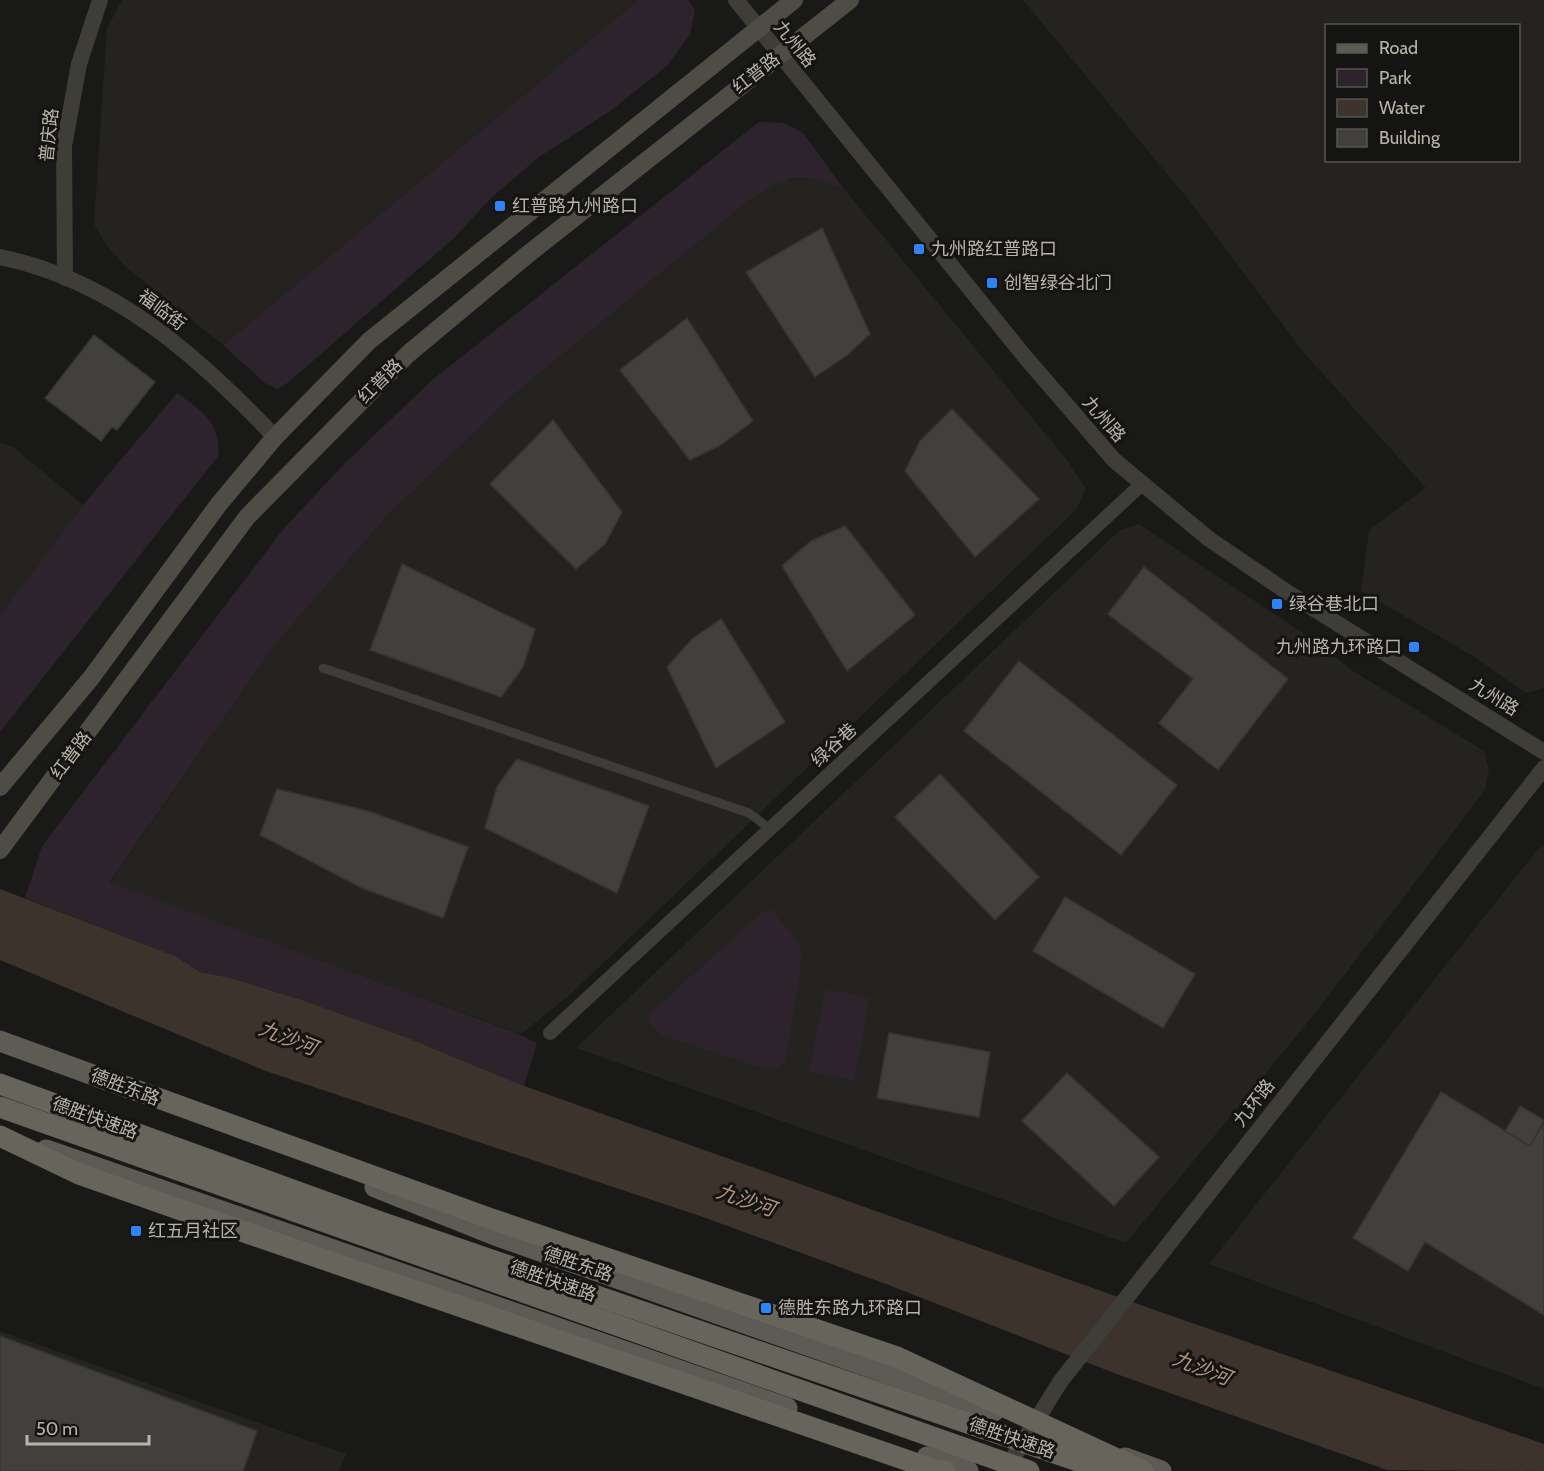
<svg xmlns="http://www.w3.org/2000/svg" width="1544" height="1471" viewBox="0 0 1544 1471" font-family="Cabin,'Noto Sans SC',sans-serif">
	<style>
		.built { fill: #242320; fill-rule: evenodd }
		.green { fill: #2d232c }
		.water { fill: #3e332c }
		.building { fill: #41403c; stroke: #363531; stroke-width: 1.5 }
		.lines { fill: none; stroke-linecap: round; stroke-linejoin: round }
		.pedestrian { stroke: #3f3d38; stroke-width: 9 }
		.minor { stroke: #3f3d38; stroke-width: 14 }
		.tertiary { stroke: #3f3d38; stroke-width: 16 }
		.secondary { stroke: #4f4c46; stroke-width: 18 }
		.primary { stroke: #5e5b54; stroke-width: 21 }
		.trunk { stroke: #67645c; stroke-width: 21 }
		.trunk-bridge { stroke: #67645c; stroke-width: 21 }
		.poi-dot { fill: #2e83fb; stroke: #141412; stroke-width: 2 }
		.labels { text-anchor: middle; stroke-width: 6; stroke-linejoin: round; paint-order: stroke }
		.street-label { font-size: 18px; fill: #bab3a9; stroke: #141412 }
		.poi-label { font-size: 18px; fill: #bab3a9; stroke: #141412; text-anchor: start }
		.water-label { font-size: 20px; font-style: italic; fill: #b6947e; stroke: #141412 }
	</style>
	<rect width="100%" height="100%" fill="#191917"/>
	<!-- built -->
	<g class="built">
		<path d="M122,0H638L223,345L125,266L106,245L94,224L107,28Z"/>
		<path d="M1023,0H1544V688L1526,693L1473,656L1361,591L1369,530L1426,488L1305,354L1187,198ZM1326,26H1518V160H1326Z"/>
		<path d="M814,177L844,189L1067,460L1086,489L1076,510L572,993L521,1034L110,883L274,646L388,515L517,392L746,203L777,181Z"/>
		<path d="M0,442L13,447L83,505L0,615Z"/>
		<path d="M1139,524L1321,645L1350,669L1484,751L1489,770L1485,790L1317,1011L1126,1243L576,1048L1120,530Z"/>
		<path d="M1544,846V1389L1209,1264L1538,849Z"/>
		<path d="M0,1331L346,1454L339,1471H0Z"/>
	</g>
	<!-- green -->
	<g class="green">
		<path d="M638,0H688L695,10L690,34L667,66L609,112L539,157L492,197L454,238L289,382L277,389L265,383L223,345Z"/>
		<path d="M759,122L785,123L803,133L844,189C799,171 785,175 746,203L517,392L388,515L274,646L110,882L514,1032L537,1043L524,1086L408,1038L302,1000L231,978L200,972L175,956L25,898L42,846L285,527L345,463L431,381Z"/>
		<path d="M177,393C204,413 218,419 219,455L0,732V615L83,505Z"/>
		<path d="M771,909L800,944L802,958L786,1060L778,1067L767,1070L660,1035L648,1021L651,1013L762,912Z"/>
		<path d="M826,989L870,998L854,1081L809,1072Z"/>
	</g>
	<!-- water -->
	<path class="water" d="M0,889L175,956L200,972L231,978L302,1000L408,1038L524,1086L1166,1314L1544,1444V1471L1387,1470L1122,1376L886,1284L703,1217L263,1070L0,960Z"/>
	<!-- building -->
	<g class="building">
		<path d="M822,228L870,334L846,356L815,377L746,272Z"/>
		<path d="M687,318L753,421L719,446L690,460L620,370Z"/>
		<path d="M94,335L155,382L117,430L112,427L101,441L45,398Z"/>
		<path d="M952,409L1039,499L975,557L905,471L920,441Z"/>
		<path d="M553,420L622,512L605,544L576,569L490,484Z"/>
		<path d="M845,526L915,615L847,671L782,566L811,541Z"/>
		<path d="M402,564L535,629L523,667L501,697L370,650Z"/>
		<path d="M1144,567L1288,679L1218,770L1159,723L1193,679L1108,614Z"/>
		<path d="M721,619L785,722L716,768L667,667L692,639Z"/>
		<path d="M1019,661L1177,785L1121,855L964,731Z"/>
		<path d="M517,759L649,806L617,893L485,828L497,787Z"/>
		<path d="M940,774L1039,877L995,920L895,817Z"/>
		<path d="M277,789L368,811L468,847L443,918L362,888L260,835Z"/>
		<path d="M1065,897L1195,974L1163,1028L1033,951Z"/>
		<path d="M889,1033L990,1052L979,1117L877,1098Z"/>
		<path d="M1067,1073L1159,1157L1114,1206L1022,1121Z"/>
		<path d="M1441,1092L1530,1146L1544,1123V1315L1425,1242L1408,1271L1353,1238Z"/>
		<path d="M1520,1106L1544,1120L1530,1146L1505,1131Z"/>
		<path d="M0,1336L257,1431L243,1471H0Z"/>
	</g>
	<g class="lines">
		<!-- pedestrian -->
		<path class="pedestrian" d="M323,668L749,813L770,829"/>
		<!-- minor -->
		<path class="minor" d="M550,1033L1142,484"/>
		<!-- tertiary -->
		<g class="tertiary">
			<path d="M736,0L1026,358L1114,460L1209,539L1290,594L1544,752"/>
			<path d="M0,257C113,280 198,356 275,437"/>
			<path d="M65,278L64,146L79,64L100,0"/>
			<path d="M1005,1471L1060,1382L1544,768"/>
		</g>
		<!-- secondary -->
		<g class="secondary">
			<path d="M0,787L91,678L219,504L275,437L369,341L794,0"/>
			<path d="M0,850L247,517L408,354L527,255L850,0"/>
		</g>
		<!-- primary -->
		<g class="primary">
			<path d="M0,1041L137,1091"/>
			<path d="M46,1150L787,1408"/>
			<path d="M375,1187L495,1235L994,1411"/>
			<path d="M927,1457L968,1471"/>
			<path d="M1125,1458L1161,1471"/>
		</g>
		<!-- trunk -->
		<g class="trunk">
			<path d="M122,1085L489,1218L897,1357"/>
			<path d="M0,1136L79,1174L221,1224L935,1470L945,1471"/>
		</g>
		<!-- trunk-bridge -->
		<g class="trunk-bridge">
			<path d="M0,1084L381,1222L1107,1471"/>
			<path d="M0,1107L1029,1471"/>
			<path d="M897,1357L1143,1471"/>
		</g>
	</g>
	<!-- markers -->
	<g class="poi-dot">
		<rect x="494" y="200" width="12" height="12" rx="3"/>
		<rect x="913" y="243" width="12" height="12" rx="3"/>
		<rect x="986" y="277" width="12" height="12" rx="3"/>
		<rect x="1271" y="598" width="12" height="12" rx="3"/>
		<rect x="1408" y="641" width="12" height="12" rx="3"/>
		<rect x="130" y="1225" width="12" height="12" rx="3"/>
		<rect x="760" y="1302" width="12" height="12" rx="3"/>
	</g>
	<g class="labels">
		<!-- street labels -->
		<g class="street-label">
			<text transform="translate(795 44) rotate(51)" y="6">九州路</text>
			<text transform="translate(756 73) rotate(-38)" y="6">红普路</text>
			<text transform="translate(49 135) rotate(-84)" y="6">普庆路</text>
			<text transform="translate(162 310) rotate(37)" y="6">福临街</text>
			<text transform="translate(380 381) rotate(-45)" y="6">红普路</text>
			<text transform="translate(1104 419) rotate(49)" y="6">九州路</text>
			<text transform="translate(1494 697) rotate(32)" y="6">九州路</text>
			<text transform="translate(834 745) rotate(-43)" y="6">绿谷巷</text>
			<text transform="translate(71 755) rotate(-53)" y="6">红普路</text>
			<text transform="translate(125 1087) rotate(21)" y="6">德胜东路</text>
			<text transform="translate(1254 1103) rotate(-52)" y="6">九环路</text>
			<text transform="translate(95 1118) rotate(20)" y="6">德胜快速路</text>
			<text transform="translate(578 1264) rotate(19)" y="6">德胜东路</text>
			<text transform="translate(553 1281) rotate(19)" y="6">德胜快速路</text>
			<text transform="translate(1012 1438) rotate(19)" y="6">德胜快速路</text>
		</g>
		<!-- poi labels -->
		<g class="poi-label">
			<text x="512" y="212">红普路九州路口</text>
			<text x="931" y="255">九州路红普路口</text>
			<text x="1004" y="289">创智绿谷北门</text>
			<text x="1289" y="610">绿谷巷北口</text>
			<text x="1402" y="653" text-anchor="end">九州路九环路口</text>
			<text x="148" y="1237">红五月社区</text>
			<text x="778" y="1314">德胜东路九环路口</text>
		</g>
		<!-- water labels -->
		<g class="water-label">
			<text transform="translate(288 1038) rotate(21)" y="7">九沙河</text>
			<text transform="translate(746 1200) rotate(19)" y="7">九沙河</text>
			<text transform="translate(1202 1368) rotate(21)" y="7">九沙河</text>
		</g>
	</g>
	<!-- legend -->
	<rect x="1325" y="24" width="195" height="138" fill="#141412" stroke="#56544e" stroke-width="1.5"/>
	<rect x="1337" y="44" width="30" height="9" fill="#5e5b54" stroke="#56544e" stroke-width="1.5"/>
	<text x="1379" y="54" font-size="18" fill="#bab3a9">Road</text>
	<rect x="1337" y="69" width="30" height="18" fill="#2d232c" stroke="#56544e" stroke-width="1.5"/>
	<text x="1379" y="84" font-size="18" fill="#bab3a9">Park</text>
	<rect x="1337" y="99" width="30" height="18" fill="#3e332c" stroke="#56544e" stroke-width="1.5"/>
	<text x="1379" y="114" font-size="18" fill="#bab3a9">Water</text>
	<rect x="1337" y="129" width="30" height="18" fill="#41403c" stroke="#56544e" stroke-width="1.5"/>
	<text x="1379" y="144" font-size="18" fill="#bab3a9">Building</text>
	<!-- scale -->
	<path d="M27 1435v9h122v-9" fill="none" stroke="#bab3a9" stroke-width="3"/>
	<text x="36" y="1435" font-size="18" fill="#bab3a9" stroke="#141412" stroke-width="4.5" paint-order="stroke">50 m</text>
</svg>
